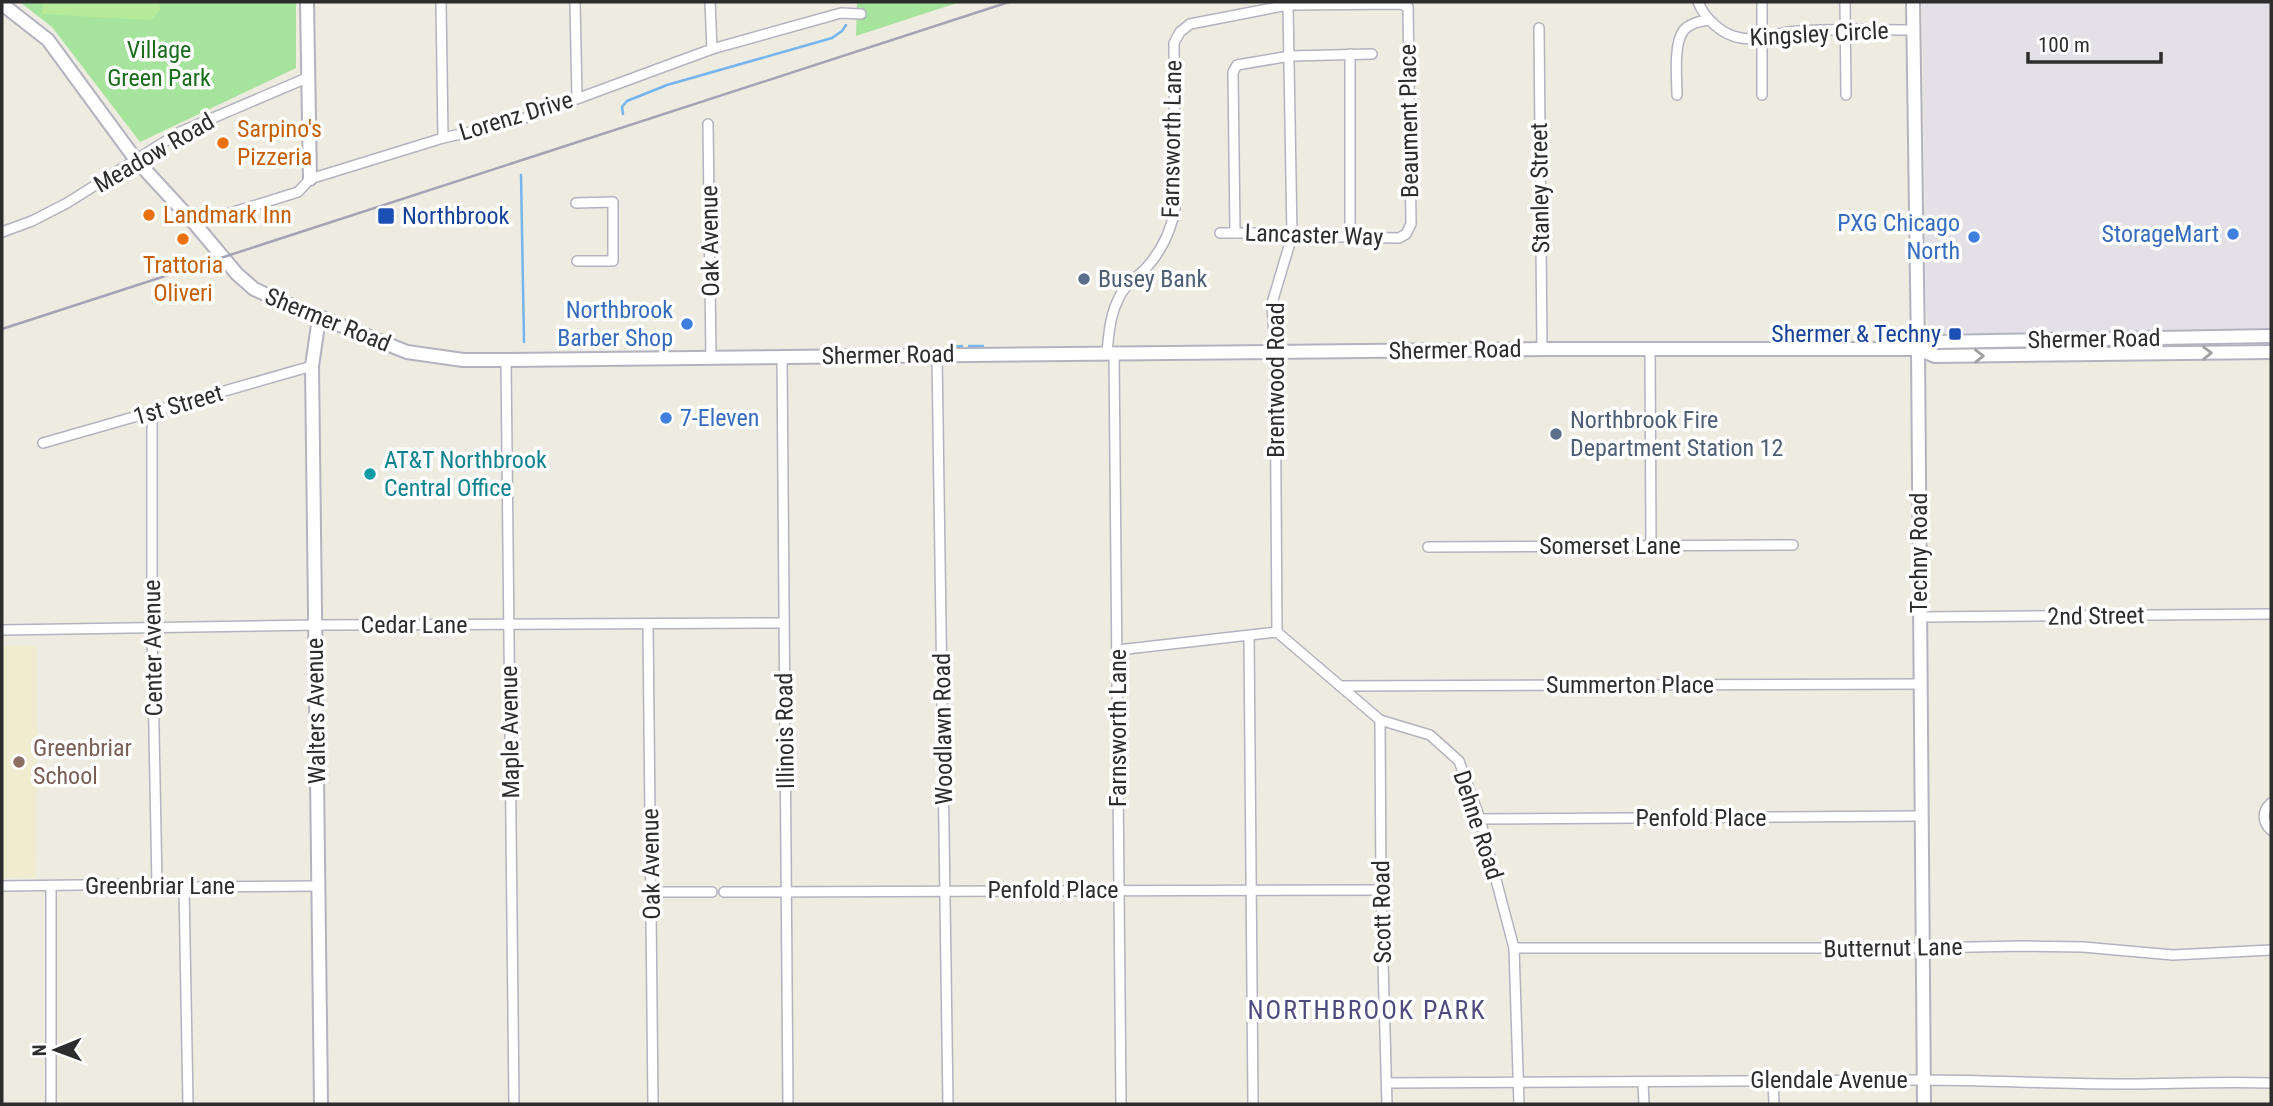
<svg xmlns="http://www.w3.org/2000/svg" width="2273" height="1106" viewBox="0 0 2273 1106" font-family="'Roboto Condensed',sans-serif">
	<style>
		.industrial { fill: #e3e0e7 }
		.education { fill: #efecd0 }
		.green { fill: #a6e49d }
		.pitch { fill: #b7eb99 }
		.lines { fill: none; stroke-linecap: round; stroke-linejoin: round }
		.stream { stroke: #74b4ef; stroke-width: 2.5 }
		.street-casing { stroke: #b3b3c0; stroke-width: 12 }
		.secondary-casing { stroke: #b3b3c0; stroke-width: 16 }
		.street { stroke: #fff; stroke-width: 9 }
		.secondary { stroke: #fff; stroke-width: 12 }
		.rail { stroke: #a3a2b7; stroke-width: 2.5 }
		.oneway { stroke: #a0a0a0 }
		.food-dot { fill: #e8710a; stroke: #fff; stroke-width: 2.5 }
		.transit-dot { fill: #1a4fb4; stroke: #fff; stroke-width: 2.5 }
		.shop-dot { fill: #3f7fe0; stroke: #fff; stroke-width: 2.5 }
		.service-dot { fill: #5c6f8a; stroke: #fff; stroke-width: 2.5 }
		.culture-dot { fill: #0f9aa8; stroke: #fff; stroke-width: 2.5 }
		.education-dot { fill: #8d6e63; stroke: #fff; stroke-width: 2.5 }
		.labels { text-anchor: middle; stroke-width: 7; stroke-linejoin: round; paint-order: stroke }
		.street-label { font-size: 24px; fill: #2d2d2d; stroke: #fff }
		.park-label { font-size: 24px; fill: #1b6c1b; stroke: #fff }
		.food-label { font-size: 24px; fill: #c56008; stroke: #fff; text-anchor: start }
		.transit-label { font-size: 24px; fill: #164399; stroke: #fff; text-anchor: start }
		.shop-label { font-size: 24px; fill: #366cbe; stroke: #fff; text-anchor: end }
		.service-label { font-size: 24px; fill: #4e5e75; stroke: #fff; text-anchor: start }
		.culture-label { font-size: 24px; fill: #0d838f; stroke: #fff; text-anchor: start }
		.education-label { font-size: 24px; fill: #785e54; stroke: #fff; text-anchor: start }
		.neighbourhood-label { font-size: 26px; letter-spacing: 2px; fill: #4e4c7f; stroke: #fff }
	</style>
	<rect width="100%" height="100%" fill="#eeebe0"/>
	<!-- industrial -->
	<path class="industrial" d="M1922,2H2271V329L1933,334L1928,325L1926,311Z"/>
	<!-- education -->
	<path class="education" d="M2,646H37L36,878H2Z"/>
	<!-- green -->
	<g class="green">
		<path d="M20,2H296V68L140,142L52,27Z"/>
		<path d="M857,2H960L856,36Z"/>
	</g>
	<!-- pitch -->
	<path class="pitch" d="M44,2H159L160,10L151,20L42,14Z"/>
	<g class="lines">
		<!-- stream -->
		<g class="stream">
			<path d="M623,114L622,107L627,101L667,85L832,38L842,31L846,25"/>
			<path d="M521,175L524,342"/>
			<path d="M969,346H983"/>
			<path d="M952,347L962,346"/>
		</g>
		<!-- street casing -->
		<g class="street-casing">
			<g id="street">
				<path d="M441,2L443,138"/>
				<path d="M575,2L577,98"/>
				<path d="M710,2L712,49"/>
				<path d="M1698,2C1705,19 1722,35 1741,38C1758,41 1773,34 1789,32C1828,28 1874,30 1913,30"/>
				<path d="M1762,2V95"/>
				<path d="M1845,2L1846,95"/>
				<path d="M1539,28L1542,349"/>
				<path d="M1350,54V237"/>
				<path d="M1677,95C1677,79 1673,43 1684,30C1690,23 1700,21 1709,20"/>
				<path d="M708,124L711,358"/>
				<path d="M576,203L613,202V261H577"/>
				<path d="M195,224L298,192L310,179L443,138L514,122L712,49L841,13L861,14"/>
				<path d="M2,232L32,221L67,203L180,132L309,77"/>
				<path d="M1235,233L1233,72L1237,65L1290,56L1372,54"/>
				<path d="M1650,348L1651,546"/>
				<path d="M1107,352C1109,332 1110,313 1121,294C1126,284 1139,276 1147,267C1162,250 1171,231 1175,209L1174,43L1180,32L1190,24L1288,5L1400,4L1408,7L1411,224L1406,234L1399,238L1292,236L1276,233H1220"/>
				<path d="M1114,352L1121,1104"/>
				<path d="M937,354L948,1104"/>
				<path d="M782,357L788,1104"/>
				<path d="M506,360L514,1104"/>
				<path d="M152,413V628L157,884"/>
				<path d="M43,443L312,366"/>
				<path d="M1428,547L1793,545"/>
				<path d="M1920,617L2271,614"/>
				<path d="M648,625L653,1104"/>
				<path d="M2,630L316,625L784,623"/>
				<path d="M1277,632L1275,353L1272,303L1292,236L1288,5"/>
				<path d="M1249,636L1253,1104"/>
				<path d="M1118,650L1277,632L1380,720L1430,735L1459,761L1480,819L1514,948L1519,1104"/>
				<path d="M1340,686L1920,684"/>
				<path d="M1380,720L1381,890L1387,1104"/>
				<path d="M2271,803C2262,811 2262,822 2271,830"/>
				<path d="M1480,819L1921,816"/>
				<path d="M2,886L157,884L184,887L318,886"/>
				<path d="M51,886V1104"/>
				<path d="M184,887L188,1104"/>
				<path d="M651,892H712"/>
				<path d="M724,892L1381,890"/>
				<path d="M1514,948H1923L2023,946L2083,947L2173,955L2271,950"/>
				<path d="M1773,1080L1774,1104"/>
				<path d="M1387,1083L1924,1080C1988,1080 2052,1084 2116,1084C2168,1084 2219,1081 2271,1083"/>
				<path d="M1643,1083L1644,1104"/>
			</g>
		</g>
		<!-- secondary casing -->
		<g class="secondary-casing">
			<g id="secondary">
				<path d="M307,2L310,179"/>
				<path d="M1913,2L1918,349L1924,1104"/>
				<path d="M2,4L48,40L136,160L195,224L237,274L254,289L280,301L407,352L463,360H506L1545,349H1918L1935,356L2271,352"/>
				<path d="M319,318L312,366L321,1104"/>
				<path d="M1918,349L1936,342L2271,336"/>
			</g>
		</g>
		<!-- street -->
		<use href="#street" class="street"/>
		<!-- secondary -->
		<use href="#secondary" class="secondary"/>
		<!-- rail -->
		<path class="rail" d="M2,329L1009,2"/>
	</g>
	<!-- one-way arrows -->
	<defs><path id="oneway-chevron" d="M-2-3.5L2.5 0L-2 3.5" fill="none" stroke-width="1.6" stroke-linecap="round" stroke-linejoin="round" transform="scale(1.75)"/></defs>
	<g class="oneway">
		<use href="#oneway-chevron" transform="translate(2207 353) rotate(-1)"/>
		<use href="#oneway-chevron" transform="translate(1979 356) rotate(-1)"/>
	</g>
	<!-- markers -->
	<g class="food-dot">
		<circle cx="223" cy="143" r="7"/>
		<circle cx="149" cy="215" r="7"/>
		<circle cx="183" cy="239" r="7"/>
	</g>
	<g class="transit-dot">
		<rect x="377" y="207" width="18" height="18" rx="3.5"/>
		<rect x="1948" y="327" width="14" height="14" rx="3.5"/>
	</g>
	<g class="shop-dot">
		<circle cx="2233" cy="234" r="7"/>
		<circle cx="1974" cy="237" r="7"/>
		<circle cx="687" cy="324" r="7"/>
		<circle cx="666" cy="418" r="7"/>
	</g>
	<g class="service-dot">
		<circle cx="1084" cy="279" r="7"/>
		<circle cx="1556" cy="434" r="7"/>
	</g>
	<circle class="culture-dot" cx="370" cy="474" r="7"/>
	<circle class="education-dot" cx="19" cy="762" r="7"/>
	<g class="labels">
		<!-- street labels -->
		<g class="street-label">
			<text transform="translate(1819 34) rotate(-3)" y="8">Kingsley Circle</text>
			<text transform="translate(516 116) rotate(-17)" y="8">Lorenz Drive</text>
			<text transform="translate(1409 121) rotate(-91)" y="8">Beaument Place</text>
			<text transform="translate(1172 139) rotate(-89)" y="8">Farnsworth Lane</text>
			<text transform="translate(154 153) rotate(-30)" y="8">Meadow Road</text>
			<text transform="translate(1540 188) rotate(-91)" y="8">Stanley Street</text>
			<text transform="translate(1314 235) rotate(2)" y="8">Lancaster Way</text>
			<text transform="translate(710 241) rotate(-91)" y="8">Oak Avenue</text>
			<text transform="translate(328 320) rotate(22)" y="8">Shermer Road</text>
			<text transform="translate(2094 339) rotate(-1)" y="8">Shermer Road</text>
			<text transform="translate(1455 350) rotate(-1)" y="8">Shermer Road</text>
			<text transform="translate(888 355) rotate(-1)" y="8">Shermer Road</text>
			<text transform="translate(1276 380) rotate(-90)" y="8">Brentwood Road</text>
			<text transform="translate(178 405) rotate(-16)" y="8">1st Street</text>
			<text x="1610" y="554">Somerset Lane</text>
			<text transform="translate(1919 553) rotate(-90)" y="8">Techny Road</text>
			<text transform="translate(2096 616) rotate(-1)" y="8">2nd Street</text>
			<text x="414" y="633">Cedar Lane</text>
			<text transform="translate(153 648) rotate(-91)" y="8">Center Avenue</text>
			<text x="1630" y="693">Summerton Place</text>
			<text transform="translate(316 711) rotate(-91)" y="8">Walters Avenue</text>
			<text transform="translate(1118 728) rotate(-90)" y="8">Farnsworth Lane</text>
			<text transform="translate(943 729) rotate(-91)" y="8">Woodlawn Road</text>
			<text transform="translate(785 731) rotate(-91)" y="8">Illinois Road</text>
			<text transform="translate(510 732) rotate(-91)" y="8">Maple Avenue</text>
			<text x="1701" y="826">Penfold Place</text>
			<text transform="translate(1478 825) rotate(72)" y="8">Dehne Road</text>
			<text transform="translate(651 864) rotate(-91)" y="8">Oak Avenue</text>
			<text x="160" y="894">Greenbriar Lane</text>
			<text x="1053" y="898">Penfold Place</text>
			<text transform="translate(1382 912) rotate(-91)" y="8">Scott Road</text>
			<text transform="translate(1893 948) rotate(-1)" y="8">Butternut Lane</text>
			<text x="1829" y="1088">Glendale Avenue</text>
		</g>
		<!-- park labels -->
		<g class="park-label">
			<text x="159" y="58">Village<tspan x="159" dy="28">Green Park</tspan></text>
		</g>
		<!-- food labels -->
		<g class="food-label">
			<text x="237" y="137">Sarpino's<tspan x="237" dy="28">Pizzeria</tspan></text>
			<text x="163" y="223">Landmark Inn</text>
			<text x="183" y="273" text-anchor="middle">Trattoria<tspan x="183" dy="28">Oliveri</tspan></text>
		</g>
		<!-- transit labels -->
		<g class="transit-label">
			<text x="402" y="224">Northbrook</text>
			<text x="1941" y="342" text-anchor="end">Shermer &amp; Techny</text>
		</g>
		<!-- shop labels -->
		<g class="shop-label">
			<text x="1960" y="231">PXG Chicago<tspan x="1960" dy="28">North</tspan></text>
			<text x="2219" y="242">StorageMart</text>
			<text x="673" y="318">Northbrook<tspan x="673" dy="28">Barber Shop</tspan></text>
			<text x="680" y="426" text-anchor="start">7-Eleven</text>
		</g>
		<!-- service labels -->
		<g class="service-label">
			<text x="1098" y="287">Busey Bank</text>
			<text x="1570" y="428">Northbrook Fire<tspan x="1570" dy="28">Department Station 12</tspan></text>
		</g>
		<!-- culture labels -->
		<g class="culture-label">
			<text x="384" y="468">AT&amp;T Northbrook<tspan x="384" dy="28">Central Office</tspan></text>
		</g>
		<!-- education labels -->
		<g class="education-label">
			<text x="33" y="756">Greenbriar<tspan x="33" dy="28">School</tspan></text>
		</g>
		<!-- neighbourhood labels -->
		<g class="neighbourhood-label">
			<text x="1367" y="1019">NORTHBROOK PARK</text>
		</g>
	</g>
	<!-- border -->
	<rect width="2273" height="1106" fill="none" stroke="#2d2d2d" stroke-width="7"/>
	<!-- north arrow -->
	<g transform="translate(56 1050) rotate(269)" stroke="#ffffff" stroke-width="5" paint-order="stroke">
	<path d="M0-5L12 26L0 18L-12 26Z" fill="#2d2d2d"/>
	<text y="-10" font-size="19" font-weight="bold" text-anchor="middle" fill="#2d2d2d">N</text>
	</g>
	<!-- scale -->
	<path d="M2028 52v10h133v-10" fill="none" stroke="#2d2d2d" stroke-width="3.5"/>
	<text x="2038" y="52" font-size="21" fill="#2d2d2d" stroke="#ffffff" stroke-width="5" paint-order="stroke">100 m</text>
</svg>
